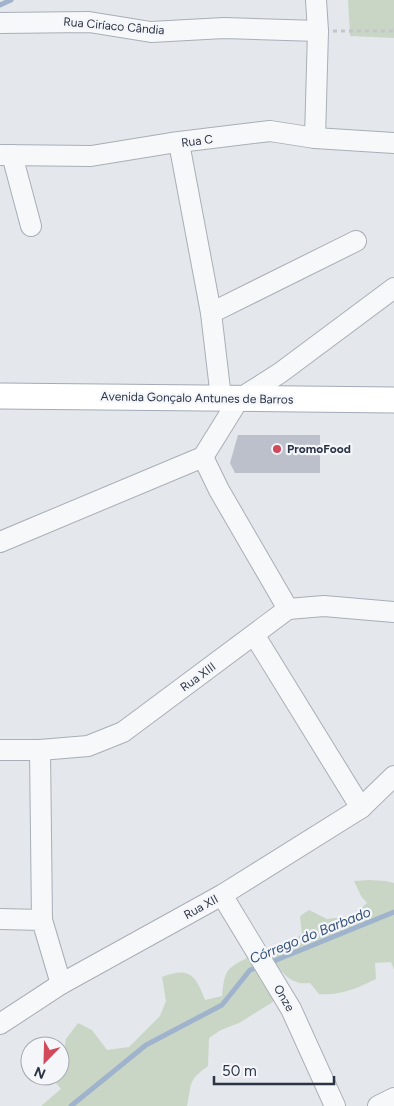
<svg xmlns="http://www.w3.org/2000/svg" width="394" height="1106" viewBox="0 0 394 1106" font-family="Figtree,sans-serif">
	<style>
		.green { fill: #c9d6c5 }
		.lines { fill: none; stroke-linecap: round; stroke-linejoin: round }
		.stream { stroke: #9fb4cc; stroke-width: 5 }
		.building { fill: #bbc0ca }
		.minor-casing { stroke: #a9aeb7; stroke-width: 22 }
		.major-casing { stroke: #a3abb8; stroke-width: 27 }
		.path { stroke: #c2c5cb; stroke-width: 3; stroke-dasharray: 4 4; stroke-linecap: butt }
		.minor { stroke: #f7f8fa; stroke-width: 20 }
		.major { stroke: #fff; stroke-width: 25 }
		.poi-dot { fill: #d1495b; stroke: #f4f6f9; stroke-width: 2 }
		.labels { text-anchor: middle; stroke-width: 4.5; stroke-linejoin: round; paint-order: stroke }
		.street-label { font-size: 12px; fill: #2b3445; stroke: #f4f6f9 }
		.poi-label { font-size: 12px; font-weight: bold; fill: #2b3445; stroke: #f4f6f9; text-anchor: start }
		.water-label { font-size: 14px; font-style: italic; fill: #34527a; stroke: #f4f6f9 }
	</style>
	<rect width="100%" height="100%" fill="#e4e7ec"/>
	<!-- green -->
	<g class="green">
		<path d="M348,0H394V38L350,36Z"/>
		<path d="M369,880L386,881L394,883V970L391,962L375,963L376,979C357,988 341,996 319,994L310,983C289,986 279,969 269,954L290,943L302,934L300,916L309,910L327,919L352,916L367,903L361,896L354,881Z"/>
		<path d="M249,957L276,1000L239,1023L221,1030L209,1038L208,1066C187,1081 192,1084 187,1106H41L61,1089L50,1076H60V1055H63L66,1039L78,1023L92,1030L107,1050L129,1047L160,1016L166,1001L162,977C189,966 196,975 205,1000L222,996C225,970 225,969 249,957Z"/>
	</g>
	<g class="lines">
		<!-- stream -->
		<g class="stream">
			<path d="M0,5L11,0"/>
			<path d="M269,963L394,912"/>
			<path d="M71,1106L146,1045L222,1005L250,970L261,966"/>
		</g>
	</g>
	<!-- building -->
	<path class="building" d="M238,435H320V473H235L230,463Z"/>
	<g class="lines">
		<!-- minor casing -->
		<g class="minor-casing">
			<g id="minor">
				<path d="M0,23L89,22L151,32L224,28L318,31"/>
				<path d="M315,138L318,31L316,0"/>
				<path d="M179,143L211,313L221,398"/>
				<path d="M0,155L91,156L171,143L270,131L315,138L394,143"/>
				<path d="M12,155L31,226"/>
				<path d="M211,313L356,241"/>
				<path d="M203,457L239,399L280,373L394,288"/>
				<path d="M203,457L219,490L288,609"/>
				<path d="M0,542L203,457"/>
				<path d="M255,636L361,808"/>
				<path d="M0,750H40L88,746L123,732L288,609L324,606L394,612"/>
				<path d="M40,750L42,920"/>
				<path d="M222,895L291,1009L335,1106"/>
				<path d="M0,919L42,920L61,984"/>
				<path d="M0,1024L61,984L222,895L361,808L394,776"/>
				<path d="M378,1106L394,1098"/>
			</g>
		</g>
		<!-- major casing -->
		<g class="major-casing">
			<path id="major" d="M0,396L394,400"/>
		</g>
		<!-- path -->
		<path class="path" d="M333,31H394"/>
		<!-- minor -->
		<use href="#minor" class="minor"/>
		<!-- major -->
		<use href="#major" class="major"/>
	</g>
	<!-- markers -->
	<circle class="poi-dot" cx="277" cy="449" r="5"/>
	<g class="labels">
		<!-- street labels -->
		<g class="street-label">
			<text transform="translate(114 26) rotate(5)" y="4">Rua Ciríaco Cândia</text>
			<text transform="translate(197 141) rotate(-7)" y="4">Rua C</text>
			<text transform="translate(197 398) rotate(1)" y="4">Avenida Gonçalo Antunes de Barros</text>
			<text transform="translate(198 677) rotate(-36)" y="4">Rua XIII</text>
			<text transform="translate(201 907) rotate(-29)" y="4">Rua XII</text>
			<text transform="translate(284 998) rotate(60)" y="4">Onze</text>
		</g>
		<!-- poi labels -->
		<g class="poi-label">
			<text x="287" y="453">PromoFood</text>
		</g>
		<!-- water labels -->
		<g class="water-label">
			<text transform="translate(310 935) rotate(-22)" y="5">Córrego do Barbado</text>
		</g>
	</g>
	<!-- north arrow -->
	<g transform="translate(45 1061) rotate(203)"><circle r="24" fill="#f4f6f9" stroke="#a4a8b1"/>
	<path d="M0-4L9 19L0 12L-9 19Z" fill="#d1495b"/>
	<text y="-8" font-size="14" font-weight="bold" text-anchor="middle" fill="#2b3445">N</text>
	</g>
	<!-- scale -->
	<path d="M214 1076v8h120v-8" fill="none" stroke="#2b3445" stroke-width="2.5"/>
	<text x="222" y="1076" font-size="15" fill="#2b3445" stroke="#f4f6f9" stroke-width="4" paint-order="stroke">50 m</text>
</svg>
